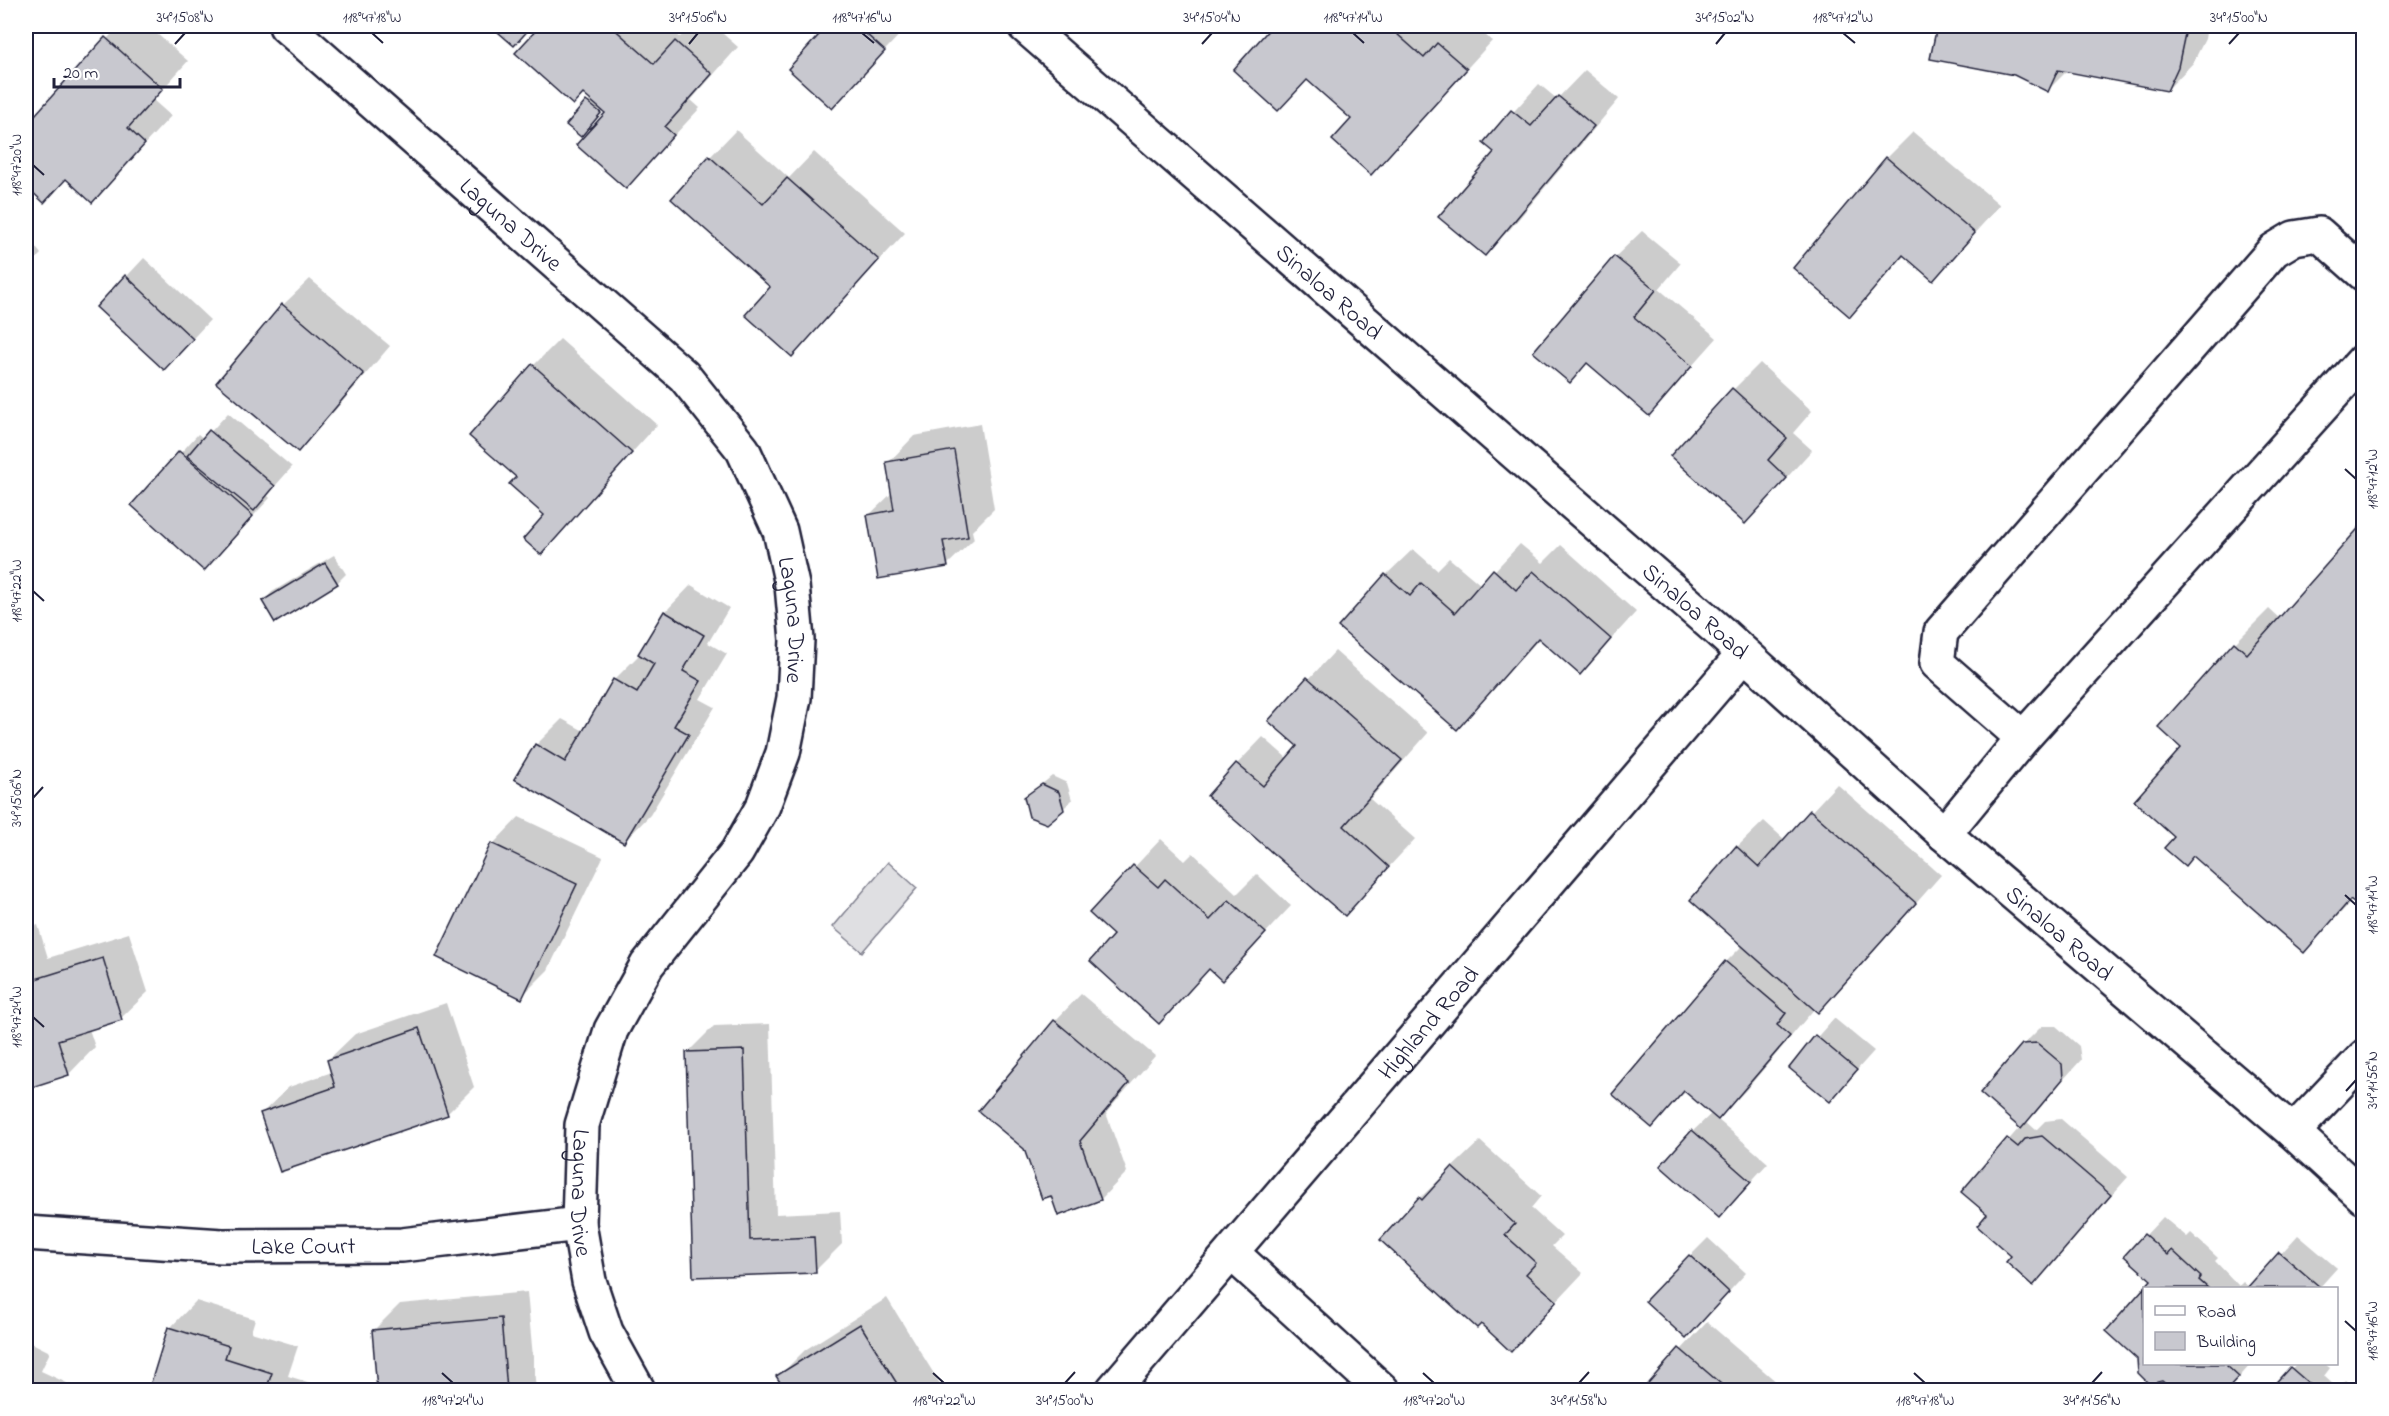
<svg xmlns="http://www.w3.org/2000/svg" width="2389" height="1416" viewBox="0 0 2389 1416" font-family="'Indie Flower',sans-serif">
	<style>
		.green { fill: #dfdfe2; stroke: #80808e; stroke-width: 1.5 }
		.shadow { fill: #0003 }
		.building { fill: #c8c8cf; stroke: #22223b; stroke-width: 1.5 }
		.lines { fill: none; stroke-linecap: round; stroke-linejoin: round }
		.minor-casing { stroke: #22223b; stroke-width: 38 }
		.minor { stroke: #fff; stroke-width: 33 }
		.ticks { fill: none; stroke: #22223b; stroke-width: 2 }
		.labels { text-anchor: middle; stroke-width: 6; stroke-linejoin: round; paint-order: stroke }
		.street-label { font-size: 24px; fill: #22223b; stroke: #fff }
		.neatline { fill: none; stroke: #22223b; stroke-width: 2 }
		.ticks-label { font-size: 15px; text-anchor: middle; fill: #22223b }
	</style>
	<rect width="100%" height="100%" fill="#fff"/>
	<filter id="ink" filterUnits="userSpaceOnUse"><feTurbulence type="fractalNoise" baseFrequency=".0167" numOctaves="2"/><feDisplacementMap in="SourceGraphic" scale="12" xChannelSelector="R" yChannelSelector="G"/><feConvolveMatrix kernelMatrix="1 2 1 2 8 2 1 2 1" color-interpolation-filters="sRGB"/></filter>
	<g filter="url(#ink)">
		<!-- green -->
		<path class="green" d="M888,862L917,888L862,952L833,927Z"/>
		<!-- shadow -->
		<g class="shadow">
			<path d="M119,26H148L188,61L153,100L171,116L92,200L67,178L44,201L26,184V128Z"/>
			<path d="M493,26H532L514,44Z"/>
			<path d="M542,26H667L680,37L692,26H714L738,47L691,100L700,108L626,187L607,113L603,110L589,127L568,124L591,99L517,53Z"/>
			<path d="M829,26H895L902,32L849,89L790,69Z"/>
			<path d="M1274,26H1444L1451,31L1457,26H1475L1492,41L1371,173L1353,119L1308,79L1235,70Z"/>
			<path d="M1938,26H2207L2205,39L2193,63L2167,90L2067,71L2048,90L2014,73L1932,57Z"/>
			<path d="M1585,70L1619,99L1511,228L1485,254L1496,152L1485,143L1539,84L1557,99Z"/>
			<path d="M736,130L789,178L814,152L905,233L792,355L772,287L710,157Z"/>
			<path d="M1913,132L2000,205L1933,279L1905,255L1850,315L1887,158Z"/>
			<path d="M1642,231L1681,263L1659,289L1717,338L1649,414L1588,362L1569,381L1615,257Z"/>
			<path d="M26,235L41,254L26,269Z"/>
			<path d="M144,258L210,320L182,350L98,307Z"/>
			<path d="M310,279L390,346L324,423L298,450L283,305Z"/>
			<path d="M560,339L657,425L541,553L546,515L518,477L533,366Z"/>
			<path d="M1760,363L1812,411L1793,433L1812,450L1771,495L1733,390Z"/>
			<path d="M228,413L292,467L267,495L270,498L204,569L133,505L198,434L204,439Z"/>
			<path d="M980,424L994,509L972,531L974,539L947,565L868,516L893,492L888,463L914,436Z"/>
			<path d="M1520,544L1543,563L1561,545L1636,612L1580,673L1540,638L1457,728L1386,575L1413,549L1437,570L1449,558L1481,585Z"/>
			<path d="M334,555L346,574L337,583L264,601L272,592Z"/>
			<path d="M691,585L729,608L708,643L727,654L700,699L715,707L650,815L624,842L536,745L562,719L584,731L614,680L640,654L665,612Z"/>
			<path d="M2269,609L2280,619L2353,900L2304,951L2176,836L2184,747L2235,643Z"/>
			<path d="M1335,651L1428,733L1370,799L1415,839L1345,914L1237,764L1263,737L1288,759L1299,746L1270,721Z"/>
			<path d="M1052,776L1067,783L1072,800L1063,809L1026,797Z"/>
			<path d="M1837,784L1941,875L1845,984L1818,1011L1815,1008L1745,1091L1717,1119L1768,1163L1719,1216L1693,1131L1712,1113L1686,1091L1652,1126L1726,962L1743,945L1737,847L1764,821L1785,840Z"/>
			<path d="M519,817L603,857L548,970L521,997L438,956L493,844Z"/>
			<path d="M1161,839L1185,861L1193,853L1237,894L1257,874L1291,906L1222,979L1211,968L1159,1022L1115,935L1091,913Z"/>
			<path d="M38,925L48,958L129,933L148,992L121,1018L89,1029L95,1047L69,1074L26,1087V929Z"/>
			<path d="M1081,994L1155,1056L1106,1113L1127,1172L1101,1199L1059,1214L1055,1021Z"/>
			<path d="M446,1003L474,1087L448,1113L281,1170L262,1113L289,1087L332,1072L328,1060L355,1034Z"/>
			<path d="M1834,1018L1874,1051L1830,1100L1791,1067Z"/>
			<path d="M770,1024L776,1214L840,1211L842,1244L815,1271L695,1276L687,1053L714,1026Z"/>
			<path d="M2042,1026H2056L2079,1046L2081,1060L2026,1121L2036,1130L2045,1121L2061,1119L2128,1177L2033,1284L1989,1214L1963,1192L2020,1127L2023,1045Z"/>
			<path d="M1480,1141L1541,1196L1531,1208L1562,1236L1552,1246L1583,1273L1511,1350L1382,1240L1420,1198Z"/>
			<path d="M2163,1217L2187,1237L2191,1233L2218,1258L2215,1261L2239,1286L2243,1282L2250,1288L2298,1235L2337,1268L2319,1288H2146L2153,1280L2126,1256Z"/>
			<path d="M1708,1238L1746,1273L1704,1319L1690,1256Z"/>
			<path d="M2144,1290V1364H2251L2228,1390H2175L2163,1379L2150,1383L2138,1358L2108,1331Z"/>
			<path d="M527,1292L536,1390H379L373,1331L400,1304Z"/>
			<path d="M887,1298L944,1390H787L778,1377L805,1350Z"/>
			<path d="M196,1301L255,1319L251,1332L298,1346L288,1376L314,1384L313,1390L151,1389L170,1328Z"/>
			<path d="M1707,1322L1786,1390H1644Z"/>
			<path d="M26,1340L50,1352L41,1371L82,1390H26Z"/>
			<path d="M2296,1364H2325L2330,1368L2324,1376L2337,1388L2345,1380L2357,1390H2271Z"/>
		</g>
		<!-- building -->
		<g class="building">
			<path d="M491,26H532L514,46Z"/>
			<path d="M540,26H611L654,64L675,41L712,74L665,127L674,135L626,189L576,145L605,113L583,94L573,105L515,53Z"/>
			<path d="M827,26H857L885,51L832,109L788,69Z"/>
			<path d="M1272,26H1388L1424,58L1437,43L1467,69L1371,175L1332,140L1351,119L1307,80L1278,111L1233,70Z"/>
			<path d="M1937,26H2180L2186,29L2178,67L2167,91L2058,70L2048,92L2014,75L1930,59Z"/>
			<path d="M105,37L163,89L128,128L145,144L92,203L66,179L44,203L26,186V125Z"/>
			<path d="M1558,96L1594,126L1485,256L1438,217L1494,152L1483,143L1511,110L1531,126Z"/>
			<path d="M586,101L601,113L581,137L566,125Z"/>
			<path d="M709,156L763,204L787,178L879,260L792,357L745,315L770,287L671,199Z"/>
			<path d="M1886,157L1975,233L1933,281L1903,255L1850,317L1793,268Z"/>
			<path d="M1614,256L1656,290L1634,317L1692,366L1649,416L1587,363L1570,383L1533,352Z"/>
			<path d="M125,275L193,339L164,370L96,307Z"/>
			<path d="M282,304L364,374L298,452L216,383Z"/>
			<path d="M532,364L632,453L541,555L523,539L544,515L509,484L516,477L469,436Z"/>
			<path d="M1732,388L1787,438L1768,460L1787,478L1745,524L1670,456Z"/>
			<path d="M209,430L275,486L254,511L187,456Z"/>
			<path d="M954,450L968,537L943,541L948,567L878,579L867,515L894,510L886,462Z"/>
			<path d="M179,451L253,516L204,571L131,505Z"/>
			<path d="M2364,522V911L2350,900L2304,953L2193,856L2185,866L2164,848L2174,837L2134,801L2181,748L2158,727L2234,642L2247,654Z"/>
			<path d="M325,563L338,584L275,623L262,601Z"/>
			<path d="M1493,569L1516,590L1533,571L1611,639L1580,675L1538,638L1457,730L1338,627L1385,574L1410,596L1421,583L1455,613Z"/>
			<path d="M664,611L704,635L683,671L701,681L674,726L689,734L624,843L514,779L535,744L565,762L613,679L637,693L654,664L638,654Z"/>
			<path d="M1307,677L1402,760L1344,826L1389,867L1345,916L1207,796L1236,763L1263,786L1297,746L1268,721Z"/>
			<path d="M1042,784L1059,792L1064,810L1047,824L1029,817L1024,797Z"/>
			<path d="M1810,810L1916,903L1818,1013L1690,900L1736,846L1759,867Z"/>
			<path d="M491,843L577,884L522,999L436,957Z"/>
			<path d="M1133,865L1158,887L1165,879L1210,920L1229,900L1266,933L1222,981L1209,969L1159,1024L1090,961L1113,935L1089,913Z"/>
			<path d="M103,958L122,1020L58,1040L69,1075L26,1089V982Z"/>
			<path d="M1725,961L1786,1013L1777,1025L1790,1036L1718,1120L1684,1091L1652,1128L1612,1094Z"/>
			<path d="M1054,1020L1129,1083L1080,1141L1101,1200L1058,1216L1051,1196L1042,1199L1024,1149L978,1111Z"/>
			<path d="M419,1028L448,1115L280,1172L260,1113L335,1087L327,1060Z"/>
			<path d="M1815,1035L1857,1070L1830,1102L1789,1068Z"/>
			<path d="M2037,1043L2062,1064L2063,1079L2021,1129L1980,1093L2022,1044Z"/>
			<path d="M744,1050L750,1240L814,1237L816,1273L693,1277L686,1052Z"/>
			<path d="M1692,1130L1751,1182L1719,1218L1660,1166Z"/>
			<path d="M2042,1136L2111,1195L2033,1286L2006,1262L2011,1256L1977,1226L1987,1214L1961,1192L2007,1138L2018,1147L2025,1139Z"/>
			<path d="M1452,1167L1515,1224L1505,1235L1536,1263L1526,1274L1557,1301L1511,1352L1481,1324L1477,1328L1380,1240L1419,1197L1422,1200Z"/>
			<path d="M2144,1234L2168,1255L2172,1250L2201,1277L2199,1280L2208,1288H2144V1364H2229L2227,1366L2239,1377L2227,1390H2173L2162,1381L2149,1384L2138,1373L2137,1359L2106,1331L2151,1280L2124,1256Z"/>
			<path d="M2279,1252L2320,1287L2318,1288H2247Z"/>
			<path d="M1689,1255L1729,1292L1686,1339L1645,1301Z"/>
			<path d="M501,1318L507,1390H377L372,1330Z"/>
			<path d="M860,1324L901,1390H785L776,1376Z"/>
			<path d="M168,1327L229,1346L225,1358L272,1373L266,1390L149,1389Z"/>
			<path d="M1679,1348L1728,1390H1642Z"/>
			<path d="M2290,1367L2313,1387L2310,1390H2269Z"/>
		</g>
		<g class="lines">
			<!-- minor casing -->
			<g class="minor-casing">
				<g id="minor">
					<path id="s1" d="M286,26L684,376L743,450L780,531L792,585L797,640L794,698L783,753L763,806L737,852L647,965L611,1030L582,1125L579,1224L589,1281L606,1332L638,1390"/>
					<path id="s2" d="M1025,26L1718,630L1944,834L2293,1132L2364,1197"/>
					<path d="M2023,738L1937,663L1941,632L2274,250L2294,238L2319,234L2364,274"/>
					<path d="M1944,834L2023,738L2364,360"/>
					<path d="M2293,1132L2364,1057"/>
					<path id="s3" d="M26,1233L222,1246L402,1245L579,1224"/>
					<path d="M1232,1253L1382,1390"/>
					<path id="s4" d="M1113,1390L1744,654"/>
				</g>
			</g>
			<!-- minor -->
			<use href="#minor" class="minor"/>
		</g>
	</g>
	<!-- ticks -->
	<path class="ticks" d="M372,33L383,43M862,33L874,43M1353,33L1364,43M1843,33L1855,43M175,44L185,33M689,44L698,33M1202,44L1212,33M1716,44L1725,33M2229,44L2239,33M33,165L44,175M2345,469L2356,479M33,591L44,601M33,798L43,787M2345,895L2356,905M33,1017L44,1027M2346,1091L2356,1080M2345,1321L2356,1331M442,1373L453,1383M933,1373L944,1383M1423,1373L1434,1383M1914,1373L1925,1383M1065,1383L1075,1372M1579,1383L1589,1372M2092,1383L2102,1372"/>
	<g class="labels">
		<!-- street labels -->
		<g class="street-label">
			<text dy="8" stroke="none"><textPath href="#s1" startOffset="300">Laguna Drive</textPath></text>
			<text dy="8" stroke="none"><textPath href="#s2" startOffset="404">Sinaloa Road</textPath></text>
			<text dy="8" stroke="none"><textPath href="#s2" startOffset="890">Sinaloa Road</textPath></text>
			<text dy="8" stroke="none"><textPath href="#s1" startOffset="804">Laguna Drive</textPath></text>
			<text dy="8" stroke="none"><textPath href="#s2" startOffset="1376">Sinaloa Road</textPath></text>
			<text dy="8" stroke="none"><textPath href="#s4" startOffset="484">Highland Road</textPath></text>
			<text dy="8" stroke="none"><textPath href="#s1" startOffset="1434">Laguna Drive</textPath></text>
			<text dy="8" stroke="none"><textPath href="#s3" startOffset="278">Lake Court</textPath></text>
		</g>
	</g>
	<!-- margin -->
	<rect width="2389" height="1416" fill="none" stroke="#fff" stroke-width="66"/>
	<!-- legend -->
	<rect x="2143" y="1287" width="195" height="78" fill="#ffffff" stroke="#a7a7b1" stroke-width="1.5"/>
	<rect x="2155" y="1306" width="30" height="9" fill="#ffffff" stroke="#a7a7b1" stroke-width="1.5"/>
	<text x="2197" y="1317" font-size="18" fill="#22223b">Road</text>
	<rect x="2155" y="1332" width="30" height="18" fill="#c8c8cf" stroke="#a7a7b1" stroke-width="1.5"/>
	<text x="2197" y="1347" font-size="18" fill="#22223b">Building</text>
	<!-- scale -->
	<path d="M54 78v9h126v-9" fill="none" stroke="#22223b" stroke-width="3"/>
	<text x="63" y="78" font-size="18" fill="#22223b" stroke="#ffffff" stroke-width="4.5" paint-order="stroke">20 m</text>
	<rect x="33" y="33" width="2323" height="1350" class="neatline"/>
	<g class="ticks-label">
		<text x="185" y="22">34°15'08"N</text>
		<text x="372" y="22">118°47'18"W</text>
		<text x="698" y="22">34°15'06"N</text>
		<text x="862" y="22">118°47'16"W</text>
		<text x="1212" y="22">34°15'04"N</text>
		<text x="1353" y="22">118°47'14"W</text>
		<text x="1725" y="22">34°15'02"N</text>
		<text x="1843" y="22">118°47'12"W</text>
		<text x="2239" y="22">34°15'00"N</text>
		<text transform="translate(16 165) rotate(-90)" y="5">118°47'20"W</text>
		<text transform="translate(2372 479) rotate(-90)" y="5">118°47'12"W</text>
		<text transform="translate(16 591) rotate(-90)" y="5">118°47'22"W</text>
		<text transform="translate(16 798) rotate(-90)" y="5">34°15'06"N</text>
		<text transform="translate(2372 905) rotate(-90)" y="5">118°47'14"W</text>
		<text transform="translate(16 1017) rotate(-90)" y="5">118°47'24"W</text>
		<text transform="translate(2372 1080) rotate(-90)" y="5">34°14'56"N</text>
		<text transform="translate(2372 1331) rotate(-90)" y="5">118°47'16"W</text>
		<text x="453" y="1405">118°47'24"W</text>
		<text x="944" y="1405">118°47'22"W</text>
		<text x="1065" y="1405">34°15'00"N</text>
		<text x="1434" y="1405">118°47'20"W</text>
		<text x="1579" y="1405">34°14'58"N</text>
		<text x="1925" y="1405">118°47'18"W</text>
		<text x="2092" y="1405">34°14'56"N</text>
	</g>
</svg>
